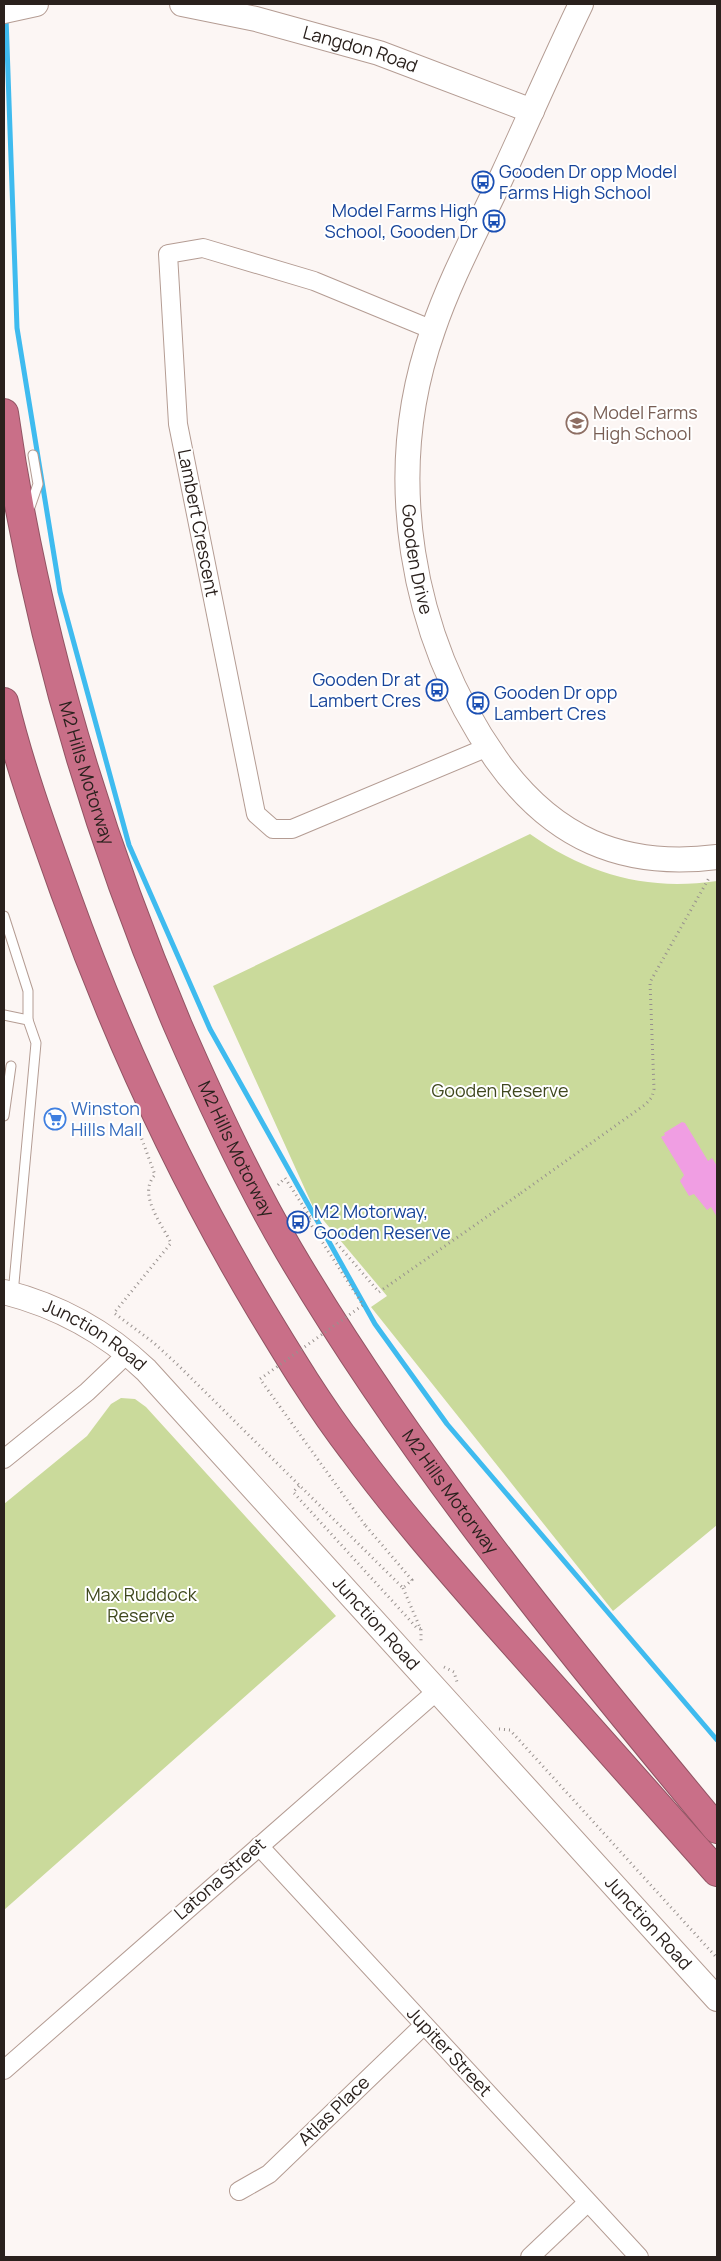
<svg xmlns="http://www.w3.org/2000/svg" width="721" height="2261" viewBox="0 0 721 2261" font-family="Manrope,sans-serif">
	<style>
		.green { fill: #cada9b }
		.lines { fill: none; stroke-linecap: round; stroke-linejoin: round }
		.stream { stroke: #3fbbef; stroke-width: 5 }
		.building { fill: #f09ee3 }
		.lane-casing { stroke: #b49c93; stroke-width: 11 }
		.street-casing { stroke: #b49c93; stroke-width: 20 }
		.secondary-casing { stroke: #b49c93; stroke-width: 26 }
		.highway-casing { stroke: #915463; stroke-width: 30 }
		.path { stroke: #98918e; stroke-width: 3; stroke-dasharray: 1 4; stroke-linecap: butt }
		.lane { stroke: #fff; stroke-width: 9 }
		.street { stroke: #fff; stroke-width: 18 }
		.secondary { stroke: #fff; stroke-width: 24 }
		.highway { stroke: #c96f88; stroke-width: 28 }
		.path-bridge { stroke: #98918e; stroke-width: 3; stroke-dasharray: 1 4; stroke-linecap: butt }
		.labels { text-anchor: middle; stroke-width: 4; stroke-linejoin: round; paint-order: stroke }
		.street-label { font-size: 18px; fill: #2a211d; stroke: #fff }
		.transit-label { font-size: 18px; fill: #164399; stroke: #fff; text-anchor: start }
		.education-label { font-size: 18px; fill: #785e54; stroke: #fff; text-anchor: start }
		.park-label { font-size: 18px; fill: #3f481e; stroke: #fff }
		.shop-label { font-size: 18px; fill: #366cbe; stroke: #fff; text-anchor: start }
	</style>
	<rect width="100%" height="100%" fill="#fcf6f4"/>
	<!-- green -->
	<g class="green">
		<path d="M530,834C589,875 646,891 717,881V1525L613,1611L371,1307L387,1296L314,1209L213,986Z"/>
		<path d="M121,1398L135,1399L146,1407L336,1616L4,1910V1504L87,1436L111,1404Z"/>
	</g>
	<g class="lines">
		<!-- stream -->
		<path class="stream" d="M6,17L17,328L60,592L129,845L210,1029L375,1324L447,1424L717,1740"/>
	</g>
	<!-- building -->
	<path class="building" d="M682,1122L685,1123L708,1161L712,1158L717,1166V1217L711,1207L707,1210L694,1194L689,1196L680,1181L684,1175L661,1137L665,1135L664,1133Z"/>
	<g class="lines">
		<!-- lane casing -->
		<g class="lane-casing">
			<g id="lane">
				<path d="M29,510L38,484L33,455"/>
				<path d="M4,916L28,991V1020"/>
				<path d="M4,1015L28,1020L36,1043L13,1294"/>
				<path d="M4,1116L11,1066"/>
			</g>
		</g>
		<!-- street casing -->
		<g class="street-casing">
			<g id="street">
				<path d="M433,330L314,281L203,248L168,254L178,424L256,814L273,829H292L488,747"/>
				<path d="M4,1459L87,1392L128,1353"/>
				<path d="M259,1846L639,2257"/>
				<path d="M4,2070L438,1690"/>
				<path d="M239,2191L269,2174L424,2025"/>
				<path d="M530,2257L587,2203"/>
			</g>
		</g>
		<!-- secondary casing -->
		<g class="secondary-casing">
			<g id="secondary">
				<path id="s1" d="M182,4L256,19L379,53L532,111"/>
				<path id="s2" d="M581,4C554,60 529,118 503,174C479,226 451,277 433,330C382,474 410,636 496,759C552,838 622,869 717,857"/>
				<path d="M4,11L36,4"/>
				<path id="s3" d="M4,1292C59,1306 105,1331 146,1370L717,1999"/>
			</g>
		</g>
		<!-- highway casing -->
		<g class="highway-casing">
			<g id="highway">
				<path id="s4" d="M4,413C34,624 95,830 178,1026C211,1102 247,1179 289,1251C411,1458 564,1644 717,1829"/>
				<path d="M4,702C20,768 43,831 66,895C118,1040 182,1178 261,1310C290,1358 319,1406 353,1450C397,1510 446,1566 495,1622C569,1706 643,1789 717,1872"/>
			</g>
		</g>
		<!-- path -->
		<g class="path">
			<path d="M140,1134L155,1175C137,1194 162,1224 171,1243L114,1313L154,1343L178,1365L403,1588L412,1580L365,1525"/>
			<path d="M278,1185L285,1178L311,1218"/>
			<path d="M521,1193L646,1104L652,1097L654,1089L650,982L709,878"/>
			<path d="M299,1486L293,1492L416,1627L421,1629"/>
			<path d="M403,1588L421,1630V1643"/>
			<path d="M444,1667L454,1672L457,1682"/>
			<path d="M499,1729L510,1730L717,1958"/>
		</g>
		<!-- lane -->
		<use href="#lane" class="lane"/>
		<!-- street -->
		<use href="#street" class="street"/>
		<!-- secondary -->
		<use href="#secondary" class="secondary"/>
		<!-- highway -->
		<use href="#highway" class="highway"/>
		<!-- path-bridge -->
		<path class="path-bridge" d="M365,1525L260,1379L363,1305L308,1220L313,1216L379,1292L521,1193"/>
	</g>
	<!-- icons -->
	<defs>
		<g id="bus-ring" transform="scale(1.125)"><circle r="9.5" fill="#fff" stroke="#1a4fb4" stroke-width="1.5"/><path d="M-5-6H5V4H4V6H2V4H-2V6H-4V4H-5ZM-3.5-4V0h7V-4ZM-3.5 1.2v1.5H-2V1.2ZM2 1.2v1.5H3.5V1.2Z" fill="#1a4fb4"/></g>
		<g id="school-ring" transform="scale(1.125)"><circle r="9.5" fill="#fff" stroke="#8d6e63" stroke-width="1.5"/><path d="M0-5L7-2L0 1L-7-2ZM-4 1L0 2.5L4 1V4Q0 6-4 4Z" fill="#8d6e63"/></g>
		<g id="supermarket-ring" transform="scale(1.125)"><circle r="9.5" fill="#fff" stroke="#3f7fe0" stroke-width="1.5"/><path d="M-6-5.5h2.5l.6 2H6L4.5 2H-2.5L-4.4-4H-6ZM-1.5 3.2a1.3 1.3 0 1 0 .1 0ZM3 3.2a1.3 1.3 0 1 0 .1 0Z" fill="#3f7fe0"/></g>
	</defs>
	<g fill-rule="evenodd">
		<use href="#bus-ring" x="483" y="182"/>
		<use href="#bus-ring" x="494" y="221"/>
		<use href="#school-ring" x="577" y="423"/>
		<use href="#bus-ring" x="437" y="690"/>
		<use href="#bus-ring" x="478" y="703"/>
		<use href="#supermarket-ring" x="55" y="1119"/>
		<use href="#bus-ring" x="298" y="1222"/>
	</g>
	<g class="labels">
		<!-- street labels -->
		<g class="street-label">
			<text dy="6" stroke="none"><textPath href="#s1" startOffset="184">Langdon Road</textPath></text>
			<text transform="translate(198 523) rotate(79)" y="6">Lambert Crescent</text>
			<text dy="6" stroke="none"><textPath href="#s2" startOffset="591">Gooden Drive</textPath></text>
			<text dy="6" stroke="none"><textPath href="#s4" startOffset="370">M2 Hills Motorway</textPath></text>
			<text dy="6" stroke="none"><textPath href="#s4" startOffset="775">M2 Hills Motorway</textPath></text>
			<text dy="6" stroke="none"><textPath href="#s3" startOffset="101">Junction Road</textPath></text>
			<text dy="6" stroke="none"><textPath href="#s4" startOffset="1180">M2 Hills Motorway</textPath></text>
			<text dy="6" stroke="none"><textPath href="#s3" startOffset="506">Junction Road</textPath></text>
			<text transform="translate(220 1879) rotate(-41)" y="6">Latona Street</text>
			<text dy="6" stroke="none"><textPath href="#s3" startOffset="911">Junction Road</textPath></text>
			<text transform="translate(449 2052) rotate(47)" y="6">Jupiter Street</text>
			<text transform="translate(334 2111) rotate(-44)" y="6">Atlas Place</text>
		</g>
		<!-- transit labels -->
		<g class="transit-label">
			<text x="499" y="178">Gooden Dr opp Model<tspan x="499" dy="21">Farms High School</tspan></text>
			<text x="478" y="217" text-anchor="end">Model Farms High<tspan x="478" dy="21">School, Gooden Dr</tspan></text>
			<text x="421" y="686" text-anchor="end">Gooden Dr at<tspan x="421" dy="21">Lambert Cres</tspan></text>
			<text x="494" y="699">Gooden Dr opp<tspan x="494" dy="21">Lambert Cres</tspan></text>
			<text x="314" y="1218">M2 Motorway,<tspan x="314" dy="21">Gooden Reserve</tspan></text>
		</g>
		<!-- education labels -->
		<g class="education-label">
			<text x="593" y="419">Model Farms<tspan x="593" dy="21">High School</tspan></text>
		</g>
		<!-- park labels -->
		<g class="park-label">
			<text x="500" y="1097">Gooden Reserve</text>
			<text x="141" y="1601">Max Ruddock<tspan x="141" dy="21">Reserve</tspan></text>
		</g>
		<!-- shop labels -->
		<g class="shop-label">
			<text x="71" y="1115">Winston<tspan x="71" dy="21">Hills Mall</tspan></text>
		</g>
	</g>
	<!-- border -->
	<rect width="721" height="2261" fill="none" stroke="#2a211d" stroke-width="10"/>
</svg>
